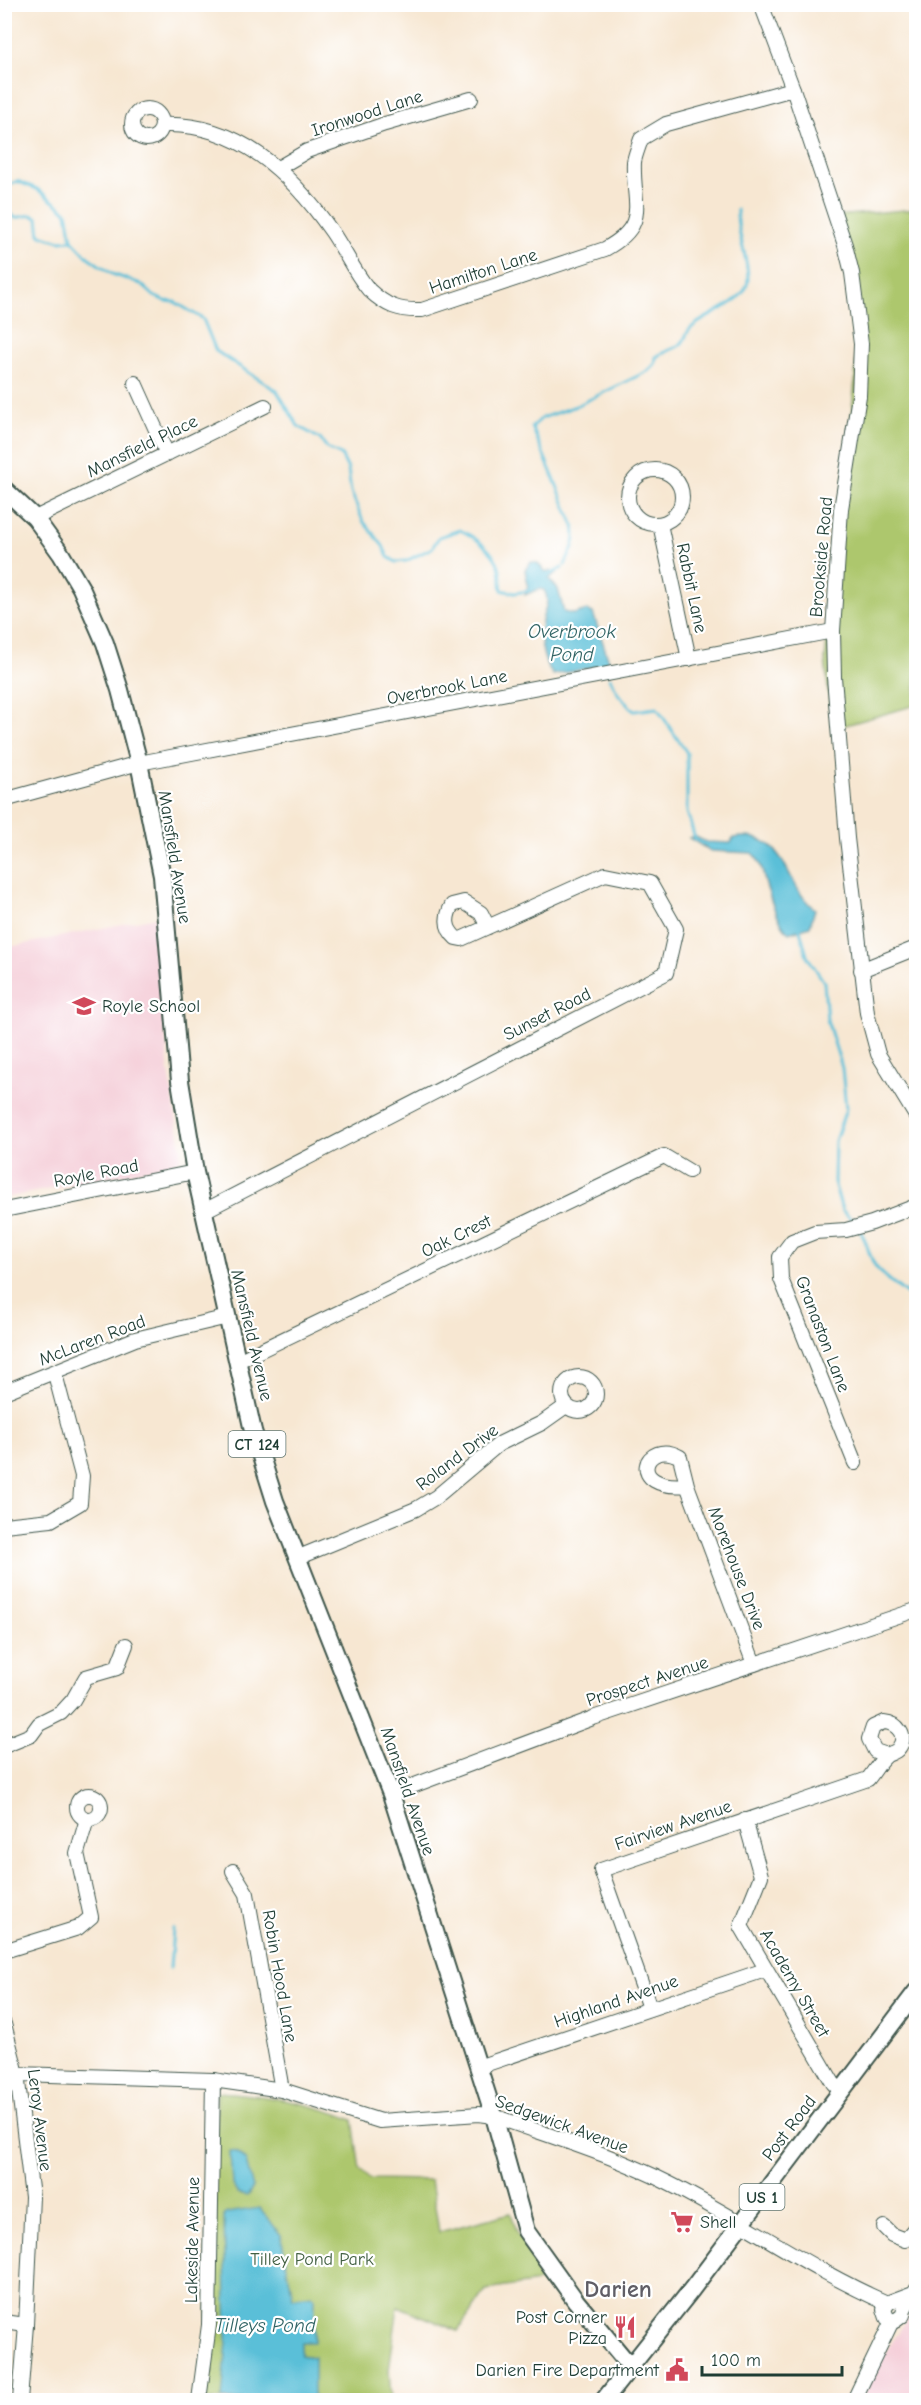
<svg xmlns="http://www.w3.org/2000/svg" width="921" height="2405" viewBox="0 0 921 2405" font-family="'Comic Neue',sans-serif">
	<style>
		.built { fill: #f5cfd9 }
		.green { fill: #adc76d; stroke: #668250; stroke-width: 1.5 }
		.water { fill: #5abfd8; stroke: #3c7e86; stroke-width: 1.5 }
		.lines { fill: none; stroke-linecap: round; stroke-linejoin: round }
		.stream { stroke: #5abfd8; stroke-width: 3 }
		.minor-casing { stroke: #3f564c; stroke-width: 16 }
		.major-casing { stroke: #3f564c; stroke-width: 20 }
		.minor { stroke: #fff; stroke-width: 14 }
		.major { stroke: #fff; stroke-width: 16 }
		.labels { text-anchor: middle; stroke-width: 4.5; stroke-linejoin: round; paint-order: stroke }
		.shield { fill: #fff; stroke: #627771; stroke-width: 1.5 }
		.shield-label { font-size: 16px; font-weight: bold; fill: #1f3d34 }
		.street-label { font-size: 18px; fill: #1f3d34; stroke: #fff }
		.poi-label { font-size: 18px; fill: #1f3d34; stroke: #fff; text-anchor: start }
		.park-label { font-size: 18px; fill: #426042; stroke: #fff }
		.water-label { font-size: 20px; font-style: italic; fill: #316465; stroke: #fff }
		.district-label { font-size: 24px; font-weight: bold; fill: #605e66; stroke: #fff }
	</style>
	<rect width="100%" height="100%" fill="#fff"/>
	<filter id="ink" filterUnits="userSpaceOnUse"><feTurbulence type="fractalNoise" baseFrequency=".0167" numOctaves="2"/><feDisplacementMap in="SourceGraphic" scale="12" xChannelSelector="R" yChannelSelector="G"/><feConvolveMatrix kernelMatrix="1 2 1 2 8 2 1 2 1" color-interpolation-filters="sRGB"/></filter>
	<filter id="wash" filterUnits="userSpaceOnUse"><feTurbulence type="fractalNoise" baseFrequency=".008" numOctaves="4" result="noise"/><feDisplacementMap in="SourceGraphic" scale="24" xChannelSelector="R" yChannelSelector="G"/><feGaussianBlur stdDeviation="1.35" result="paint"/><feColorMatrix in="noise" values="0 0 0 0 0 0 0 0 0 0 0 0 0 0 0 0 0 1.4 0 .05"/><feComposite in="paint" operator="in"/></filter>
	<g filter="url(#wash)">
		<rect width="100%" height="100%" fill="#f7e7d2"/>
		<!-- built -->
		<g class="built">
			<path d="M156,917L168,1065L181,1149L180,1159L170,1165L5,1198V948Z"/>
			<path d="M916,2306V2400H861L890,2345Z"/>
		</g>
		<!-- green -->
		<g class="green">
			<path d="M916,209V705L832,729L825,659L855,381L858,323L836,216Z"/>
			<path d="M217,2092C263,2095 310,2102 353,2120L360,2170L369,2179L431,2180L439,2232L511,2213L518,2235L552,2280L486,2290L458,2331L398,2306L389,2370L391,2400H205Z"/>
		</g>
		<!-- water -->
		<g class="water">
			<path d="M531,562L537,563L545,571L557,572L549,579L558,589L564,612L574,614L587,610L593,613L610,664L553,675C542,662 539,637 542,621C544,608 551,602 544,590L539,589L525,595L528,585L525,570Z"/>
			<path d="M694,836L706,842L731,843L733,838C788,828 783,886 815,909L810,926L789,933C779,923 772,904 768,891C762,876 764,864 752,853L710,851L689,838Z"/>
			<path d="M230,2151L237,2152L246,2161L253,2188L247,2196L238,2194L232,2185Z"/>
			<path d="M260,2208L281,2235L293,2298L312,2295L315,2298L314,2342H301V2355L314,2357V2400H222L227,2341L224,2216L227,2213Z"/>
		</g>
		<g class="lines">
			<!-- stream -->
			<g class="stream">
				<path d="M4,188L17,181L37,189L67,212L72,240L88,257L112,274L141,284L154,296L165,301L175,302L203,319L216,351L277,391L298,426L320,439L328,449L341,455L348,469L351,492L363,521L383,546L388,557L396,562L406,561L432,548L439,537L460,530C475,537 493,550 499,566C502,573 500,582 502,590L514,593L528,591"/>
				<path d="M4,208L15,218L31,215L38,218L40,235L60,241L72,240"/>
				<path d="M565,565C572,549 577,543 574,526L532,427L542,418L576,406L648,371L655,364L656,357C664,351 673,350 680,345C686,340 685,334 690,329C705,314 748,303 748,279C748,255 736,233 737,210"/>
				<path d="M553,573L562,568"/>
				<path d="M610,678L619,695L634,711L657,708L687,753V812L695,839"/>
				<path d="M799,926L807,956L824,982L827,1020L842,1068L846,1109L835,1141L834,1182L842,1210L855,1223"/>
				<path d="M860,1231C868,1242 868,1256 876,1267C883,1277 906,1292 916,1303"/>
				<path d="M170,1968L173,1929"/>
			</g>
		</g>
	</g>
	<g filter="url(#ink)">
		<g class="lines">
			<!-- minor casing -->
			<g class="minor-casing">
				<g id="minor">
					<path d="M761,4L793,89L845,245L852,273L861,344L859,396L841,509L833,631L834,677L847,838L867,1013L878,1054L916,1116"/>
					<circle cx="147" cy="124" r="15"/>
					<path d="M162,125C238,122 291,173 332,232C345,251 354,272 369,290C386,306 399,311 422,310L605,249C651,224 632,204 634,162C635,155 639,146 641,139L666,124L793,89"/>
					<path d="M278,168L307,151L385,124L471,99"/>
					<path d="M135,383L167,454"/>
					<circle cx="655" cy="497" r="27"/>
					<path d="M35,518L265,406"/>
					<path d="M660,524L689,659"/>
					<path d="M4,800L139,763L833,631"/>
					<path d="M861,970L916,948"/>
					<path d="M4,1210L195,1172"/>
					<path d="M204,1211L666,973L676,929L650,883L605,874L461,939L456,938C445,928 445,918 452,905L464,902L481,913L488,927"/>
					<path d="M238,1361L664,1156L689,1171"/>
					<circle cx="579" cy="1394" r="17"/>
					<path d="M4,1392L135,1339L228,1317"/>
					<path d="M855,1463L781,1279L780,1257L792,1241L815,1232L846,1230L872,1223L916,1206"/>
					<path d="M687,1485L680,1457C645,1437 624,1491 687,1485L754,1664"/>
					<path d="M4,1525L51,1520L80,1503L82,1476L55,1374"/>
					<path d="M299,1557L416,1509L436,1497L499,1444L542,1423L566,1406"/>
					<path d="M4,1746L31,1735L39,1724L61,1713L73,1700L86,1677L117,1668L126,1645"/>
					<path d="M391,1794L593,1718L916,1610"/>
					<circle cx="89" cy="1807" r="12"/>
					<path d="M745,1820L761,1876L741,1926L833,2083L841,2091"/>
					<path d="M233,1871L247,1894L282,2090"/>
					<path d="M4,1951L78,1928L91,1917L77,1853L87,1819"/>
					<path d="M650,2008L601,1870L868,1779C874,1772 879,1762 886,1756C889,1753 895,1753 898,1749C909,1736 897,1723 884,1722L873,1727L869,1739L875,1751L887,1755"/>
					<path d="M4,2024L17,2074L32,2197L26,2325L20,2400"/>
					<path d="M478,2067L765,1970"/>
					<path d="M4,2069L17,2074L213,2080L282,2090L380,2121L479,2114L494,2116C552,2137 613,2155 668,2183C742,2220 811,2270 887,2303"/>
					<path d="M884,2227L892,2235L905,2240L916,2227"/>
					<path d="M913,2293L889,2302L884,2309L887,2318L895,2321L903,2315L904,2309L916,2289"/>
					<path d="M4,2322L26,2325"/>
					<path d="M199,2400L209,2325L213,2080"/>
					<path d="M854,2400L892,2321"/>
				</g>
			</g>
			<!-- major casing -->
			<g class="major-casing">
				<g id="major">
					<path d="M4,489L35,518L61,554L81,588L105,643L120,690L139,763L162,876L180,1081L195,1172L253,1431L275,1501L391,1794L494,2116L526,2231L576,2301L630,2366"/>
					<path d="M604,2400L692,2289L916,1992"/>
				</g>
			</g>
			<!-- minor -->
			<use href="#minor" class="minor"/>
			<!-- major -->
			<use href="#major" class="major"/>
		</g>
	</g>
	<!-- icons -->
	<defs>
		<g id="school-bare" transform="scale(1.8)"><path d="M0-5L7-2L0 1L-7-2ZM-4 1L0 2.5L4 1V4Q0 6-4 4Z" fill="#d1495b" stroke="#fff" stroke-width="2.5" paint-order="stroke"/></g>
		<g id="supermarket-bare" transform="scale(1.8)"><path d="M-6-5.5h2.5l.6 2H6L4.5 2H-2.5L-4.4-4H-6ZM-1.5 3.2a1.3 1.3 0 1 0 .1 0ZM3 3.2a1.3 1.3 0 1 0 .1 0Z" fill="#d1495b" stroke="#fff" stroke-width="2.5" paint-order="stroke"/></g>
		<g id="restaurant-bare" transform="scale(1.8)"><path d="M-5-6h1v4h1v-4h1v4h1v-4h1v5L-1.5 .5V6h-2V.5L-5-1ZM5-6V6H3V1.5H1.5Q1.5-4 5-6Z" fill="#d1495b" stroke="#fff" stroke-width="2.5" paint-order="stroke"/></g>
		<g id="civic-bare" transform="scale(1.8)"><path d="M-.6-6.5H3V-4.5H.6V-3L4-1V1h2V6H-6V1h2V-1L-.6-3ZM-1.2 2.5V6h2.4V2.5Z" fill="#d1495b" stroke="#fff" stroke-width="2.5" paint-order="stroke"/></g>
	</defs>
	<g fill-rule="evenodd">
		<use href="#school-bare" x="84" y="1006"/>
		<use href="#supermarket-bare" x="682" y="2222"/>
		<use href="#restaurant-bare" x="625" y="2327"/>
		<use href="#civic-bare" x="677" y="2370"/>
	</g>
	<g class="labels">
		<!-- shield labels -->
		<g class="shield">
			<rect x="228.5" y="1431" width="57" height="26" rx="4.5"/>
			<rect x="739.5" y="2184" width="45" height="26" rx="4.5"/>
		</g>
		<g class="shield-label">
			<text x="257" y="1450">CT 124</text>
			<text x="762" y="2203">US 1</text>
		</g>
		<!-- street labels -->
		<g class="street-label">
			<text transform="translate(367 113) rotate(-18)" y="6">Ironwood Lane</text>
			<text transform="translate(483 271) rotate(-18)" y="6">Hamilton Lane</text>
			<text transform="translate(142 446) rotate(-26)" y="6">Mansfield Place</text>
			<text transform="translate(821 557) rotate(-85)" y="6">Brookside Road</text>
			<text transform="translate(692 588) rotate(78)" y="6">Rabbit Lane</text>
			<text transform="translate(447 687) rotate(-11)" y="6">Overbrook Lane</text>
			<text transform="translate(175 857) rotate(81)" y="6">Mansfield Avenue</text>
			<text transform="translate(547 1014) rotate(-27)" y="6">Sunset Road</text>
			<text transform="translate(96 1173) rotate(-11)" y="6">Royle Road</text>
			<text transform="translate(456 1236) rotate(-26)" y="6">Oak Crest</text>
			<text transform="translate(823 1334) rotate(69)" y="6">Granaston Lane</text>
			<text transform="translate(252 1335) rotate(77)" y="6">Mansfield Avenue</text>
			<text transform="translate(92 1340) rotate(-21)" y="6">McLaren Road</text>
			<text transform="translate(457 1457) rotate(-37)" y="6">Roland Drive</text>
			<text transform="translate(737 1568) rotate(69)" y="6">Morehouse Drive</text>
			<text transform="translate(647 1681) rotate(-18)" y="6">Prospect Avenue</text>
			<text transform="translate(408 1791) rotate(71)" y="6">Mansfield Avenue</text>
			<text transform="translate(673 1825) rotate(-19)" y="6">Fairview Avenue</text>
			<text transform="translate(280 1976) rotate(80)" y="6">Robin Hood Lane</text>
			<text transform="translate(795 1983) rotate(60)" y="6">Academy Street</text>
			<text transform="translate(616 2001) rotate(-19)" y="6">Highland Avenue</text>
			<text transform="translate(40 2120) rotate(83)" y="6">Leroy Avenue</text>
			<text transform="translate(562 2124) rotate(20)" y="6">Sedgewick Avenue</text>
			<text transform="translate(789 2128) rotate(-53)" y="6">Post Road</text>
			<text transform="translate(192 2240) rotate(-89)" y="6">Lakeside Avenue</text>
		</g>
		<!-- poi labels -->
		<g class="poi-label">
			<text x="102" y="1012">Royle School</text>
			<text x="700" y="2228">Shell</text>
			<text x="607" y="2323" text-anchor="end">Post Corner<tspan x="607" dy="21">Pizza</tspan></text>
			<text x="659" y="2376" text-anchor="end">Darien Fire Department</text>
		</g>
		<!-- park labels -->
		<g class="park-label">
			<text x="312" y="2265">Tilley Pond Park</text>
		</g>
		<!-- water labels -->
		<g class="water-label">
			<text x="572" y="638">Overbrook<tspan x="572" dy="23">Pond</tspan></text>
			<text x="265" y="2332">Tilleys Pond</text>
		</g>
		<!-- district labels -->
		<g class="district-label">
			<text x="618" y="2297">Darien</text>
		</g>
	</g>
	<!-- margin -->
	<rect width="921" height="2405" fill="none" stroke="#fff" stroke-width="24"/>
	<!-- scale -->
	<path d="M702 2366v9h140v-9" fill="none" stroke="#1f3d34" stroke-width="3"/>
	<text x="711" y="2366" font-size="18" fill="#1f3d34" stroke="#ffffff" stroke-width="4.5" paint-order="stroke">100 m</text>
</svg>
